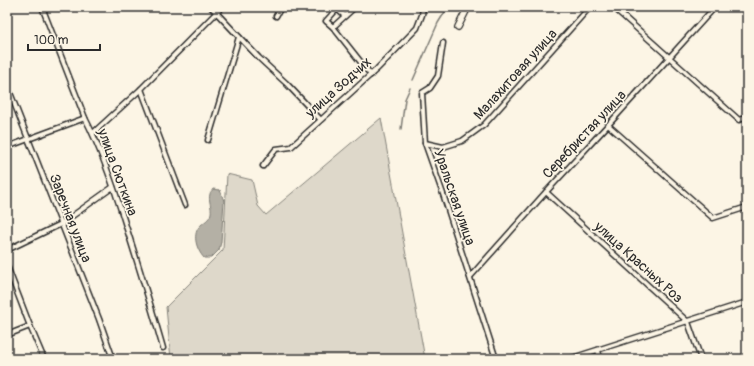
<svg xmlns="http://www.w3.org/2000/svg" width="754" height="366" viewBox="0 0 754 366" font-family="Pangolin,sans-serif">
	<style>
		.green { fill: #ded8ca; stroke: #84827a }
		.water { fill: #b4b0a5; stroke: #7d7b74 }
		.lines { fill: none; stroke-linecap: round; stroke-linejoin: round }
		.stream { stroke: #7d7b74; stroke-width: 1.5 }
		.street-casing { stroke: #2b2b2b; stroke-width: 7 }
		.secondary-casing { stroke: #2b2b2b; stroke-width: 8 }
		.street { stroke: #fcf5e5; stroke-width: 4 }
		.secondary { stroke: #fcf5e5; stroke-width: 5.5 }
		.labels { text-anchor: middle; stroke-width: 3.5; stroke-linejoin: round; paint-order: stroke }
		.street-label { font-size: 14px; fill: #2b2b2b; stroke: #fcf5e5 }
	</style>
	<rect width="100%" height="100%" fill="#fcf5e5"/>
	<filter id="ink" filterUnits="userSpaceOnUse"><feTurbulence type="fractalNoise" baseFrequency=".025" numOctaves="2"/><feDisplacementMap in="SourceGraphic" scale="8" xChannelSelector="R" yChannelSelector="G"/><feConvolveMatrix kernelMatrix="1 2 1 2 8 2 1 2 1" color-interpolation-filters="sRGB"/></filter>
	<g filter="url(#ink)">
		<!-- green -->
		<path class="green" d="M381,118L425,359H171L166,307L223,250L227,174L252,180L258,206L266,215Z"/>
		<!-- water -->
		<path class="water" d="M213,189L220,190L224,201L221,242L219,250L211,258H204C197,250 192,236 199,227C203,222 210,220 211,213C212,207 208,200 210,194C210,192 212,191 213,189Z"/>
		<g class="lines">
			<!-- stream -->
			<g class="stream">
				<path d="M413,80L438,23L448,7"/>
				<path d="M401,129L405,99L410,88"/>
			</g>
			<!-- street casing -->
			<g class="street-casing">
				<g id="street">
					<path d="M42,7L85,118C102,151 114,187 125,223C138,264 151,306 163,348"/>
					<path d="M211,7L259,58L286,83L320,119"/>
					<path d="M613,7L739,120L747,117"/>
					<path d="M276,16L281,7"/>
					<path d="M345,16L337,9L326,21L333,27L371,75"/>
					<path d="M333,27L355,7"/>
					<path d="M443,43L438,76L430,88L422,93L425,143L443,194L496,359"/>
					<path d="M7,85L99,319L113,359"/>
					<path d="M141,89L185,205"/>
					<path d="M608,125L713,218L747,207"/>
					<path d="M93,133L141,89L222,7"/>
					<path d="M208,140L239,37"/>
					<path d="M425,143L443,147L462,141L484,125L590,7"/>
					<path d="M7,147L85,118"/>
					<path d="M263,166L276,149L291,147L377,69L417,28L422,15L423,7"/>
					<path d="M546,192L688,322L701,359"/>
					<path d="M7,250L61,224L113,187"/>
					<path d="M7,266L30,326L44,359"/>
					<path d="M470,277L546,192L608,125L715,7"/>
					<path d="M7,335L30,326"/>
					<path d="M598,350L600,359"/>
					<path d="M569,359L747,302"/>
				</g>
			</g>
			<!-- secondary casing -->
			<g class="secondary-casing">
				<path id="secondary" d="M458,27L468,7"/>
			</g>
			<!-- street -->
			<use href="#street" class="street"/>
			<!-- secondary -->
			<use href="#secondary" class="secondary"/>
		</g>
	</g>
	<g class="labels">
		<!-- street labels -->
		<g class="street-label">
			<text transform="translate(515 74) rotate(-48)" y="5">Малахитовая улица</text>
			<text transform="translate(338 87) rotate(-42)" y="5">улица Зодчих</text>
			<text transform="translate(584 134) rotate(-47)" y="5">Серебристая улица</text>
			<text transform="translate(118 172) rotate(70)" y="5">улица Сюткина</text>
			<text transform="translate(455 197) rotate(71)" y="5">Уральская улица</text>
			<text transform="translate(71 218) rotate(69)" y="5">Заречная улица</text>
			<text transform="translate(639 262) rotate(42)" y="5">улица Красных Роз</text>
		</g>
	</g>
	<!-- margin -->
	<rect width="754" height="366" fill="none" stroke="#fcf5e5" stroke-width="24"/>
	<rect x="12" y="12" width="730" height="342" fill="none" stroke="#2b2b2b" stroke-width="1.5" filter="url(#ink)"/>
	<!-- scale -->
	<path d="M28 44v6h72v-6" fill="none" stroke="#2b2b2b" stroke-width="2"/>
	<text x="34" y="44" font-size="12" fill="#2b2b2b" stroke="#fcf5e5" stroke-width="3" paint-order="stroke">100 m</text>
</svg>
